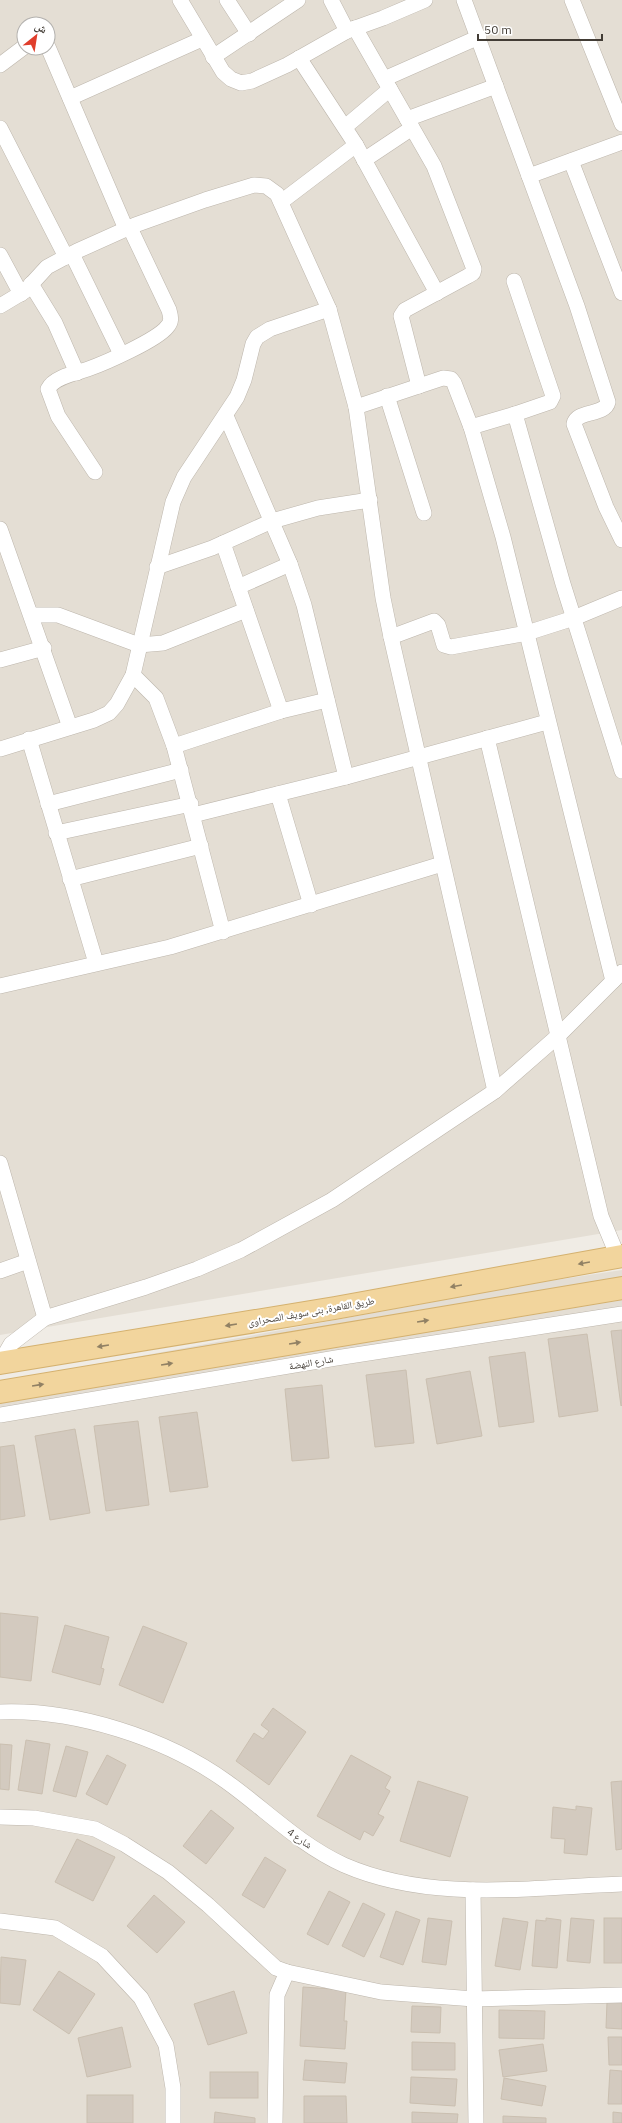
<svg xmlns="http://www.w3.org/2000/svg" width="622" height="2123" viewBox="0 0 622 2123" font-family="'IBM Plex Sans','Noto Naskh Arabic',sans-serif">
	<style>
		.residential { fill: #e4ded4; fill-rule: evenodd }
		.building { fill: #d3cabf; stroke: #cabfb0 }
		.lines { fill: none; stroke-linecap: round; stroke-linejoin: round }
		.minor-casing { stroke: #bdb6ac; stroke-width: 16 }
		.primary-casing { stroke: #d4b16f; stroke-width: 24 }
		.minor { stroke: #fff; stroke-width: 15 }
		.primary { stroke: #f2d59d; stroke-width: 22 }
		.oneway { fill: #918164 }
		.labels { text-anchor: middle; stroke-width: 4; stroke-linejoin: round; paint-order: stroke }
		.street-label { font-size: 10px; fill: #423c35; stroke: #fff }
	</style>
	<rect width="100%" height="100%" fill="#f0ece5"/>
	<!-- residential -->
	<g class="residential">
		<path d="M0,0H622V1230L0,1335ZM24,24H48V48H24Z"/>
		<path d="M622,1270V2123H0V1382L536,1283Z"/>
	</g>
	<!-- building -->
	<g class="building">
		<path d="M622,1330V1405L621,1406L611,1331Z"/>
		<path d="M587,1334L598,1411L559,1417L548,1339Z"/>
		<path d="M525,1352L534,1422L499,1427L489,1357Z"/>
		<path d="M406,1370L414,1443L375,1447L366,1375Z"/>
		<path d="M470,1371L482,1436L437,1444L426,1379Z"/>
		<path d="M322,1385L329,1458L292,1461L285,1389Z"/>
		<path d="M197,1412L208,1487L170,1492L159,1417Z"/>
		<path d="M138,1421L149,1505L106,1511L94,1426Z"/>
		<path d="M75,1429L90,1513L50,1520L35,1436Z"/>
		<path d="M14,1445L25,1516L0,1520V1447Z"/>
		<path d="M0,1613L38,1617L31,1681L0,1677Z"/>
		<path d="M65,1625L109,1637L101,1668L104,1669L100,1685L52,1672Z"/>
		<path d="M143,1626L187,1643L163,1703L119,1685Z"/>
		<path d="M273,1708L306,1732L269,1785L236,1761L254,1733L263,1739L269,1731L261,1725Z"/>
		<path d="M26,1740L50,1744L42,1794L18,1790Z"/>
		<path d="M0,1744L12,1745L9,1790L0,1789Z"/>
		<path d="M66,1746L88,1752L76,1797L53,1791Z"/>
		<path d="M107,1755L126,1765L107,1805L86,1794Z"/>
		<path d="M351,1755L391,1777L385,1788L390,1791L378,1814L384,1817L373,1836L364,1831L360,1840L317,1816Z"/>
		<path d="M418,1781L468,1797L450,1857L400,1841Z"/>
		<path d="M622,1781V1849L616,1850L611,1782Z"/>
		<path d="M576,1806L592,1808L587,1855L564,1853L565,1839L551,1838L553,1807L576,1810Z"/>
		<path d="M211,1810L234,1828L206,1864L183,1846Z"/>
		<path d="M77,1839L115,1857L93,1901L55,1882Z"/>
		<path d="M265,1857L286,1870L264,1908L242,1895Z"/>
		<path d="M329,1891L350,1902L328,1945L307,1934Z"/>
		<path d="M154,1895L185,1922L157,1953L127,1926Z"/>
		<path d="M363,1903L385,1914L364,1957L342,1946Z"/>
		<path d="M396,1911L420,1920L403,1965L380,1957Z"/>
		<path d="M428,1918L452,1921L446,1965L422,1962Z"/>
		<path d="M503,1918L528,1922L520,1970L495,1966Z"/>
		<path d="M546,1918L561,1920L557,1968L532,1966L536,1920L546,1921Z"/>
		<path d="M571,1918L594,1920L590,1963L567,1961Z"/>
		<rect x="604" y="1918" width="18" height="45"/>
		<path d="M1,1957L26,1960L20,2005L0,2003Z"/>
		<path d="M59,1971L95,1994L69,2034L33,2010Z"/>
		<path d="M303,1987L346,1990L344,2021H347L345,2049L300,2046Z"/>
		<path d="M234,1991L247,2033L208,2045L194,2004Z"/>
		<path d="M607,2002L622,2003V2029L606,2028Z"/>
		<path d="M412,2006L441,2007L440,2033L411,2032Z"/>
		<path d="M499,2010L545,2011L544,2039L499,2038Z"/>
		<path d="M122,2027L131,2067L87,2077L78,2038Z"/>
		<path d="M608,2037H622V2065H609Z"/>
		<path d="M412,2042L455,2043V2070H412Z"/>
		<path d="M543,2044L547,2071L503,2077L499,2050Z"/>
		<path d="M305,2060L347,2063L345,2083L303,2080Z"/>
		<path d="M610,2070L622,2071V2104H608Z"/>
		<rect x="210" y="2072" width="48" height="26"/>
		<path d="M411,2077L457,2079L455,2106L410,2103Z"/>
		<path d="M504,2078L546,2086L542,2106L501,2099Z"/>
		<rect x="87" y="2095" width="46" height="28"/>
		<path d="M304,2096H346L347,2123H304Z"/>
		<path d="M215,2112L255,2118V2123H214Z"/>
		<path d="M412,2112L458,2114L457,2123H412Z"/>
		<path d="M613,2112L622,2113V2123H613Z"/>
		<path d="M503,2116L546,2118V2123H503Z"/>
	</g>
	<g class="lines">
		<!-- minor casing -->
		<g class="minor-casing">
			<g id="minor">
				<path d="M180,0L223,72L231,79L241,83L252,81L287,65L347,31L383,18L425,0"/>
				<path d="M227,0L249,34"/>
				<path d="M331,0L347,31"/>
				<path d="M464,0L577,306L608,402C605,416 576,410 574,424L606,507L622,540"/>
				<path d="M572,0L622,124"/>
				<path d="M355,28L434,166L474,269L473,273L468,276L405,310L401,316L419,386"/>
				<path d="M48,47L126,229"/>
				<path d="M213,57L298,0"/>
				<path d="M299,58L356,145L437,293"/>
				<path d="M0,65L24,47"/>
				<path d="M384,79L479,37"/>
				<path d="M70,98L202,39"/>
				<path d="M407,119L496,86"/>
				<path d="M345,127L390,89"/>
				<path d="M0,128L66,257"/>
				<path d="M364,160L412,128"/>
				<path d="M571,161L622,293"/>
				<path d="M529,176L622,142"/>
				<path d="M281,202L356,145"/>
				<path d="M72,254L121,354"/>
				<path d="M0,255L21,294"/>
				<path d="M514,281L553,396L550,402L515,414"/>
				<path d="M31,284L55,323L77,373"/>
				<path d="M0,306L25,291L47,267L77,251L135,225L205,200L254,185L266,186L277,194L329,309L356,407L443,378L451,379L454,383L471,427L503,537L613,981"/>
				<path d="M387,396L424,513"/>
				<path d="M356,407L383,598L391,637L495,1091"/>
				<path d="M226,416L290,564L304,605L346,777"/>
				<path d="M471,427L515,414L563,584L622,771"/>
				<path d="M95,472L58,416L48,389C54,377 76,373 88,369C105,363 157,340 167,327C172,322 171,317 169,310L130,228"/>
				<path d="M0,529L70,727"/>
				<path d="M223,543L281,711"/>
				<path d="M157,567L212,548L272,521L318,508L370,500"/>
				<path d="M238,587L290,564"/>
				<path d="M31,615H58L139,645L163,643L246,610"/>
				<path d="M391,637L434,621L438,625L444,645L451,647L527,633L574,618L622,598"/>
				<path d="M0,660L44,648"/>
				<path d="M133,675L156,698L174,746L223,932"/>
				<path d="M487,738L601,1216L618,1257"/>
				<path d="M29,739L96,963"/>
				<path d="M174,746L281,711L327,700"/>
				<path d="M0,749L94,720L109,713L117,704L133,675L173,502L184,477L237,397L244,380L253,344L257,337L270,329L329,309"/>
				<path d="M278,794L311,905"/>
				<path d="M48,804L181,770"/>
				<path d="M193,815L346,777L547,722"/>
				<path d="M56,833L191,804"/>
				<path d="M70,879L201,846"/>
				<path d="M0,986L170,947L442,864"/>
				<path d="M0,1163L45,1318"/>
				<path d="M0,1271L28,1261"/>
				<path d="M0,1363L11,1344L45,1318L146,1287L197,1269L241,1250L332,1200L495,1091L559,1035L622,972"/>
				<path d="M0,1415L336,1358L622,1314"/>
				<path d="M0,1712C75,1709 166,1738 227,1782C266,1810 300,1845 344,1865C431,1903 530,1887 622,1884"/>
				<path d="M0,1817L34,1818L95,1829L124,1844L168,1872L208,1905L276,1968L287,1972L381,1992L474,1999L622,1995"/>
				<path d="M473,1890L476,2123"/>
				<path d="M0,1921L55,1928L102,1956L141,1998L166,2045L173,2088V2123"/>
				<path d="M275,2123L277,1995L287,1972"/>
			</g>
		</g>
		<!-- primary casing -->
		<g class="primary-casing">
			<g id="primary">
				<path d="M0,1363L335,1308L622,1256"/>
				<path d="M0,1392L622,1288"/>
			</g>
		</g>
		<!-- minor -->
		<use href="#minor" class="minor"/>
		<!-- primary -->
		<use href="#primary" class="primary"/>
	</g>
	<!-- one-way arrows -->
	<defs><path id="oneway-solid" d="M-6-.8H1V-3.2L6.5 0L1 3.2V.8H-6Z"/></defs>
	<g class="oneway">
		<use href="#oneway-solid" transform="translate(584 1263) rotate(170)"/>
		<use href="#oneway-solid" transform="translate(456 1286) rotate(170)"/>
		<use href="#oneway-solid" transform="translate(423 1321) rotate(-9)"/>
		<use href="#oneway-solid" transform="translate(231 1325) rotate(171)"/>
		<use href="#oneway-solid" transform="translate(295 1343) rotate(-9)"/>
		<use href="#oneway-solid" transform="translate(103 1346) rotate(171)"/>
		<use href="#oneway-solid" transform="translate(167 1364) rotate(-9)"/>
		<use href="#oneway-solid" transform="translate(38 1385) rotate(-9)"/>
	</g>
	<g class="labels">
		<!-- street labels -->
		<g class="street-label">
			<text transform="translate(311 1311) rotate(-10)" y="4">طريق القاهرة, بنى سويف الصحراوى</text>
			<text transform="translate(311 1362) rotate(-10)" y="4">شارع النهضة</text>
			<text transform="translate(300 1838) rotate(35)" y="4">شارع 4</text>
		</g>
	</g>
	<!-- north arrow -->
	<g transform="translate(36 36) rotate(30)"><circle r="19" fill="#ffffff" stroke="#b3b1ae"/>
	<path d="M0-3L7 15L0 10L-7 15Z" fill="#e03e2c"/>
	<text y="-6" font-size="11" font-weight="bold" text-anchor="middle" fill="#423c35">ش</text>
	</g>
	<!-- scale -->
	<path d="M478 34v6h124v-6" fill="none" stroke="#423c35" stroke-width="2"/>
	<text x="484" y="34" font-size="12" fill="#423c35" stroke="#ffffff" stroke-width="3" paint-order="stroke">50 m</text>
</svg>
